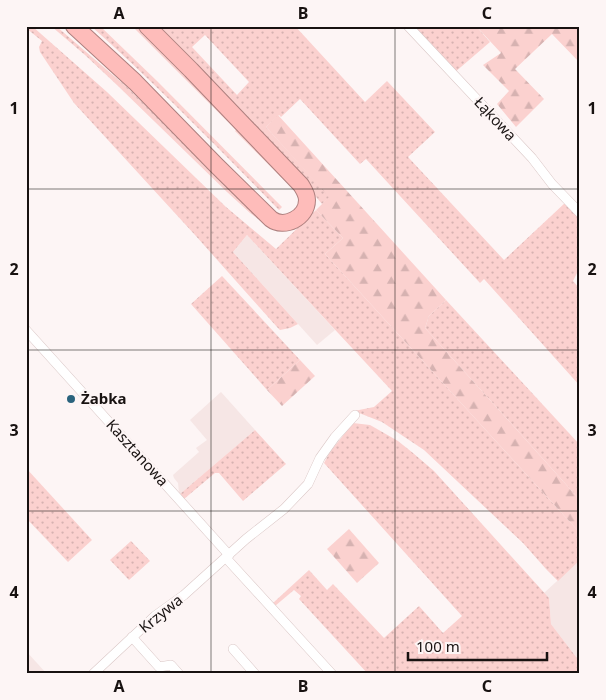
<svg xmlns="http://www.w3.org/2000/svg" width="606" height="700" viewBox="0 0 606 700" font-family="'Noto Sans',sans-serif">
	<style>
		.built { fill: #f6e6e5 }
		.grass { fill: url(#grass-dots); fill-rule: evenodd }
		.forest { fill: url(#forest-firs) }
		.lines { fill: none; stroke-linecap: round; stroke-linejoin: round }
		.minor-casing { stroke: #dac7c6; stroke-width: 10 }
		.motorway-casing { stroke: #ae807f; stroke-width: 18 }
		.minor { stroke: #fff; stroke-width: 9 }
		.motorway { stroke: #febcba; stroke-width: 16 }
		.grid { fill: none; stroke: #181211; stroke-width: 1; stroke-opacity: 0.55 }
		.poi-dot { fill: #2a637d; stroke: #fdf5f5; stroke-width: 2 }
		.labels { text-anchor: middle; stroke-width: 4.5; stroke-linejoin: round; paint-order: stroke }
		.street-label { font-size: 15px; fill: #181211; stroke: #fdf5f5 }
		.poi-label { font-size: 15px; font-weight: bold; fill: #181211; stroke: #fdf5f5; text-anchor: start }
		.neatline { fill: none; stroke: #181211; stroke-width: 2 }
		.grid-label { font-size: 16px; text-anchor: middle; font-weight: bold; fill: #181211 }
	</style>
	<defs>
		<pattern id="grass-dots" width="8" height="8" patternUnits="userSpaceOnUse" patternTransform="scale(1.25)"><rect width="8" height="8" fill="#fbd1cf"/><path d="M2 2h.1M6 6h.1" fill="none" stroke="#d6b2b1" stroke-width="1.8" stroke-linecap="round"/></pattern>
		<pattern id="forest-firs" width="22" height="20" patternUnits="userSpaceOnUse" patternTransform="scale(1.25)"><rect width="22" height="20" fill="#fbd1cf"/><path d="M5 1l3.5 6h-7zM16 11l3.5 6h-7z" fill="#d6b2b1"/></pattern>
	</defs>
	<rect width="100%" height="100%" fill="#fdf5f5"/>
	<!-- built -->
	<g class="built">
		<path d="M247,235L335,330L317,345L233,252Z"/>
		<path d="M221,392L255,430L180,494L179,493L178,483L174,478L173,475L199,452L196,448L207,440L190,420Z"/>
		<path d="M580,560V662L551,624L549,598L544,593Z"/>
		<path d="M26,651L47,674H26Z"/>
	</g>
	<!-- grass -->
	<g class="grass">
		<path d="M26,26H32L107,92L226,207L276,249L316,210L343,238L325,254L580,533V560L558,581L546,569L523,543L424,450L382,422L354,411L374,407L392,391L247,235L233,252L298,324L290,328L280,330L277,327L195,235L74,103L40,52L39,47L42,41L26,28Z"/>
		<path d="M51,26H56L128,88L262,222L250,213L227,192L118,86L85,55Z"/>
		<path d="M91,26H100L157,81L282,207L279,210C218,148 156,84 91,26Z"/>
		<path d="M132,26H139L155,42L290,186L235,131L236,130Z"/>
		<path d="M156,26H295L365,102L387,81L435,132L408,157L504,260L566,202L580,218V267L573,281L580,289V386L484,279L480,283L366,159L360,164L300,99L281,117L279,115L266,127L330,197L322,204L307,186ZM205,35L249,82L237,95L192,47Z"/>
		<path d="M410,26H476L490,42L454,73Z"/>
		<path d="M222,276L300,360L267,390L191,304Z"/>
		<path d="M446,300L580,445V500L425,328L429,316Z"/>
		<path d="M353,423L370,425L398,441L413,453L434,471L549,598L551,624L580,662V674H368L299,599L301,596L294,590L275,606L273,603L309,570L327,590L333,584L384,638L419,606L443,633L462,616L324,463L330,452Z"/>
		<path d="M255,430L286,464L243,501L219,473H215L184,499L180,494Z"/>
		<path d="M26,468L92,540L68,562L26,518Z"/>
		<path d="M131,541L150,561L129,580L110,560Z"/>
	</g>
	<!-- forest -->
	<g class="forest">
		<path d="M476,26H580V63L552,34L515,69L544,99L516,127L497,104L509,91L483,65L501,53Z"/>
		<path d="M278,115L446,300L429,316L425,328L580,500V533L325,254L343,238L316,210L329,197L266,127Z"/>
		<path d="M300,360L315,376L282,406L267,390Z"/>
		<path d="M349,529L379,563L357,583L327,549Z"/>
	</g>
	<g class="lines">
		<!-- minor casing -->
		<g class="minor-casing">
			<g id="minor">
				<path d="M408,26L532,158L552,184L580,213"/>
				<path d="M26,330L229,555"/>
				<path d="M226,558L332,674"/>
				<path d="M132,637L159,667L171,665L179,674"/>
				<path d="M233,649L255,674"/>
				<path d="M93,674L155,616L184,595L246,539L284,509L308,484L320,458L335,437L355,415"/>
			</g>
		</g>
		<!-- motorway casing -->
		<g class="motorway-casing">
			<path id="motorway" d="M74,26L135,82L216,165L271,219C284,229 307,218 307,200C307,194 304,190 301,185L191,70L147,26"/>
		</g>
		<!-- minor -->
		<use href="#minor" class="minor"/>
		<!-- motorway -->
		<use href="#motorway" class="motorway"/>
	</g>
	<!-- grid -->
	<path class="grid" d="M211,26V674M395,26V674M26,189H580M26,350H580M26,511H580"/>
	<!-- markers -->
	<circle class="poi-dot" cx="71" cy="399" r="5"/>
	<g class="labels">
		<!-- street labels -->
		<g class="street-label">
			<text transform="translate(495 119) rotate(47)" y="5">Łąkowa</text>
			<text transform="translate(137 453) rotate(48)" y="5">Kasztanowa</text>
			<text transform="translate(161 614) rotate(-39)" y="5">Krzywa</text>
		</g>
		<!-- poi labels -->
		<g class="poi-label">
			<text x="81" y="404">Żabka</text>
		</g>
	</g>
	<!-- border -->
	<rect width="606" height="700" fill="none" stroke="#fdf5f5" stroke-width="55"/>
	<!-- scale -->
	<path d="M408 652v8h139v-8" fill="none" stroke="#181211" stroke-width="2.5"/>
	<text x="416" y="652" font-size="15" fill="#181211" stroke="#fdf5f5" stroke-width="4" paint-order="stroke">100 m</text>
	<rect x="28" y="28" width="550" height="644" class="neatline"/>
	<g class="grid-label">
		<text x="119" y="19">A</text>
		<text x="303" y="19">B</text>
		<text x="487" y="19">C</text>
		<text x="14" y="114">1</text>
		<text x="592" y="114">1</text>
		<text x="14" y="275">2</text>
		<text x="592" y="275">2</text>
		<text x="14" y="436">3</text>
		<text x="592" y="436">3</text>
		<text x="14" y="598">4</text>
		<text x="592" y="598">4</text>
		<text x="119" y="692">A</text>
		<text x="303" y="692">B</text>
		<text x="487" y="692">C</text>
	</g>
</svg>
